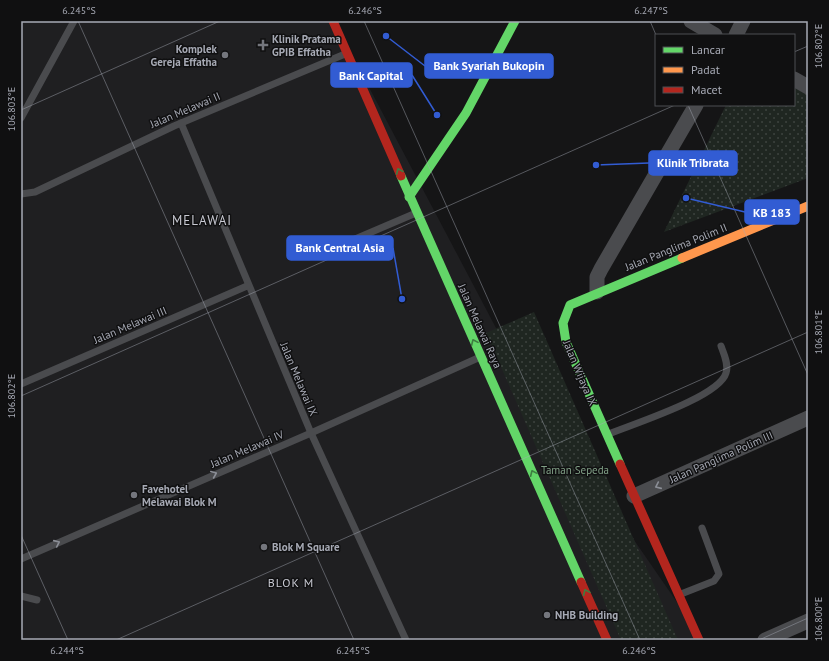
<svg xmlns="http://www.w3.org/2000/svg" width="829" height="661" viewBox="0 0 829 661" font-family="'PT Sans',sans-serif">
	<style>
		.built { fill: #1f1f21 }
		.park { fill: url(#park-dots) }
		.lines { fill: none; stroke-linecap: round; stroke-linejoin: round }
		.lane { stroke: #4a4b4e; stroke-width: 7 }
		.street { stroke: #4a4b4e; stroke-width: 15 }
		.fast { stroke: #63d668; stroke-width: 9 }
		.slow { stroke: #ff974d; stroke-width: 9 }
		.jam { stroke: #b3261e; stroke-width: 9 }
		.oneway { stroke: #3e7d41 }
		.oneway2 { stroke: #8b8e96 }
		.ticks { fill: none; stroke: #a7aab5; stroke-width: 1; stroke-opacity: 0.45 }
		.poi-dot { fill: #74767d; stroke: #101011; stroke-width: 1.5 }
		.labels { text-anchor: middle; stroke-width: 3; stroke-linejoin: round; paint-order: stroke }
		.poi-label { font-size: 11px; font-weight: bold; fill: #a7aab5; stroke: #101011; text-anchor: start }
		.street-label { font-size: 11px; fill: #a7aab5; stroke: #101011 }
		.park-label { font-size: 11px; fill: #809f86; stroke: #101011 }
		.neighbourhood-label { font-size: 12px; letter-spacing: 1px; fill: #c8c9d2; stroke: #101011 }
		.quarter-label { font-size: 13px; letter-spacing: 1px; fill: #c8c9d2; stroke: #101011 }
		.leader { fill: none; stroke: #325cd3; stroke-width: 1.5 }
		.callout-dot { fill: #325cd3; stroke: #101011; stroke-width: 1.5 }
		.callout { fill: #325cd3; stroke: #325cd3; stroke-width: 1.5 }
		.callout-label { font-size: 12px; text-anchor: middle; font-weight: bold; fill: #fff }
		.neatline { fill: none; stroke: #a7aab5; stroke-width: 1.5 }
		.ticks-label { font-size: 10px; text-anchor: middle; fill: #a7aab5 }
	</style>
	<defs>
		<pattern id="park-dots" width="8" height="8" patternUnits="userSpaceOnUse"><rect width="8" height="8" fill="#1f2621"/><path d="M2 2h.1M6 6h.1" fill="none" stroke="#3d433f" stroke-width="1.8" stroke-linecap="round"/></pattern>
	</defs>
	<rect width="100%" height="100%" fill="#151516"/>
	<!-- built -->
	<path class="built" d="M21,21H334L523,379L703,640H21Z"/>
	<!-- park -->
	<g class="park">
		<path d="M794,87L808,95V178L664,232L726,105H794Z"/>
		<path d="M534,312L678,640H621L486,333Z"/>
	</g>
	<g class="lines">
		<!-- lane -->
		<g class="lane">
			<path d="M21,118L74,21"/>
			<path d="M181,123L311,433L406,640"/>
			<path d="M21,194L35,192L174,126L345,54"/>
			<path d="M320,254L416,213"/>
			<path d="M21,384L247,286"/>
			<path d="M609,434C633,424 719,397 726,373C729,365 724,354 721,346"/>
			<path d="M21,559L311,433L478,358"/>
			<path d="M681,594L714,581L719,574L702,528"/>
			<path d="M21,596L37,600"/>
		</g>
		<!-- street -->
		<g class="street">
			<path d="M691,21L715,35"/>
			<path d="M736,35L743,21"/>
			<path d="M794,79L808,87"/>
			<path d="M597,292V277L601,269L696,105"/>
			<path d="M634,496L808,418"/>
			<path d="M765,640L808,621"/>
		</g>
		<!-- fast -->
		<g class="fast">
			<path d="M401,176L581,582"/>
			<path d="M409,197L466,113L515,21"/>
			<path d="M620,464L566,342L563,323L570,305L682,258"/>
		</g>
		<!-- slow -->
		<path class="slow" d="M682,258L808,206"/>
		<!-- jam -->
		<g class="jam">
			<path d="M333,21L401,176"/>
			<path d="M620,464L699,640"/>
			<path d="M581,582L607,640"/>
		</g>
	</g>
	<!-- one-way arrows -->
	<defs><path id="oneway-chevron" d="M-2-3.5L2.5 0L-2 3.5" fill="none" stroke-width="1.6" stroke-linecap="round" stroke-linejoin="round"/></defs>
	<g class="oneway">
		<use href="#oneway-chevron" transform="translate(399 171) rotate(-113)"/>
		<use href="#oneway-chevron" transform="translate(474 342) rotate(-114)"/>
		<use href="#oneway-chevron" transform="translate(533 473) rotate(-114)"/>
		<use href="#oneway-chevron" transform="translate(586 592) rotate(-114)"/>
	</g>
	<g class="oneway2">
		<use href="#oneway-chevron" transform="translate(214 474) rotate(-23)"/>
		<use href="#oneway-chevron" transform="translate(658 486) rotate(156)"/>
		<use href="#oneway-chevron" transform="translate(57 543) rotate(-24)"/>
	</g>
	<!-- ticks -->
	<path class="ticks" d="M78,21L354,640M364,21L640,640M650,21L656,35M794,52L808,46M688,105L808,375M21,110L220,21M21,396L675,105M21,535L68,640M116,640L808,332M759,640L808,618"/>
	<!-- markers -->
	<g class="poi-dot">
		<path d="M261 39h4v4h4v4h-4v4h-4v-4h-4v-4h4z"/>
		<circle cx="225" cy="55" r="4"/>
		<circle cx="134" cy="495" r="4"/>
		<circle cx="264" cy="547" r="4"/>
		<circle cx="547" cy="615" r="4"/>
	</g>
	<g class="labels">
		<!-- poi labels -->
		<g class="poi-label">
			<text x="272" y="43">Klinik Pratama<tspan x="272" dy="13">GPIB Effatha</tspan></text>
			<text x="217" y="53" text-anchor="end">Komplek<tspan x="217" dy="13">Gereja Effatha</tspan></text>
			<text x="142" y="493">Favehotel<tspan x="142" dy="13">Melawai Blok M</tspan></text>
			<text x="272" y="551">Blok M Square</text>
			<text x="555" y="619">NHB Building</text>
		</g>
		<!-- street labels -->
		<g class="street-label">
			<text transform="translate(185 110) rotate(-23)" y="4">Jalan Melawai II</text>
			<text transform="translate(676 247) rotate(-22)" y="4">Jalan Panglima Polim II</text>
			<text transform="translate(130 325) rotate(-23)" y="4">Jalan Melawai III</text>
			<text transform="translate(480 326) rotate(66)" y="4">Jalan Melawai Raya</text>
			<text transform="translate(580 373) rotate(67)" y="4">Jalan Wijaya IX</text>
			<text transform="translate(299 379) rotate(67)" y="4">Jalan Melawai IX</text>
			<text transform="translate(247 449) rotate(-23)" y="4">Jalan Melawai IV</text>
			<text transform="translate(721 457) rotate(-24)" y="4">Jalan Panglima Polim III</text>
		</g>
		<!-- park labels -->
		<g class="park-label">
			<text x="575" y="474">Taman Sepeda</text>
		</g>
		<!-- neighbourhood labels -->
		<g class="neighbourhood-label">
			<text x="291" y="587">BLOK M</text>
		</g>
		<!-- quarter labels -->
		<g class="quarter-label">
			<text x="202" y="225">MELAWAI</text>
		</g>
	</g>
	<!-- callouts -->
	<path class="leader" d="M386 36L425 66M437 115L412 75M596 165L649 163M686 198L745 212M402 299L393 248"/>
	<g class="callout-dot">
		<circle cx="386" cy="36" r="4"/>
		<circle cx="437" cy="115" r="4"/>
		<circle cx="596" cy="165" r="4"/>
		<circle cx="686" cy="198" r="4"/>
		<circle cx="402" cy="299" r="4"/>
	</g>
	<g class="callout">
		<rect x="425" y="54" width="128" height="24" rx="4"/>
		<rect x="331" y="63" width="81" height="24" rx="4"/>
		<rect x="649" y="151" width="88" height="24" rx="4"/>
		<rect x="745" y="200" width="54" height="24" rx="4"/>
		<rect x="287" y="236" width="106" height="24" rx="4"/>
	</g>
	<g class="callout-label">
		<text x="489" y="70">Bank Syariah Bukopin</text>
		<text x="371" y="80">Bank Capital</text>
		<text x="693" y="167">Klinik Tribrata</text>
		<text x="772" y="217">KB 183</text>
		<text x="340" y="252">Bank Central Asia</text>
	</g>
	<!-- border -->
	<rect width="829" height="661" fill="none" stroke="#101011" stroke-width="44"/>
	<!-- legend -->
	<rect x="655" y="34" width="140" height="72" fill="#101011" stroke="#4c4e53"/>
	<rect x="663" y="47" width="20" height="6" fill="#63d668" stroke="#4c4e53"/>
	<text x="691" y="54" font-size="12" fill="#a7aab5">Lancar</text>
	<rect x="663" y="67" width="20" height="6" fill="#ff974d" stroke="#4c4e53"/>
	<text x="691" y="74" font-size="12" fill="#a7aab5">Padat</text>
	<rect x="663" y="87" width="20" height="6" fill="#b3261e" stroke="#4c4e53"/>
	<text x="691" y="94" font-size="12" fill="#a7aab5">Macet</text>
	<rect x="22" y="22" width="785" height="617" class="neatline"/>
	<g class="ticks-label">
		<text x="79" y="14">6.245°S</text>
		<text x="365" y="14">6.246°S</text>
		<text x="651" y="14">6.247°S</text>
		<text transform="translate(818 46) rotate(-90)" y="4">106.802°E</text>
		<text transform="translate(11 109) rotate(-90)" y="4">106.803°E</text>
		<text transform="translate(818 332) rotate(-90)" y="4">106.801°E</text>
		<text transform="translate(11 396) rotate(-90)" y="4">106.802°E</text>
		<text transform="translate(818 619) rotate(-90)" y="4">106.800°E</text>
		<text x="67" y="654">6.244°S</text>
		<text x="353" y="654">6.245°S</text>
		<text x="639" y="654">6.246°S</text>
	</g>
</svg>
